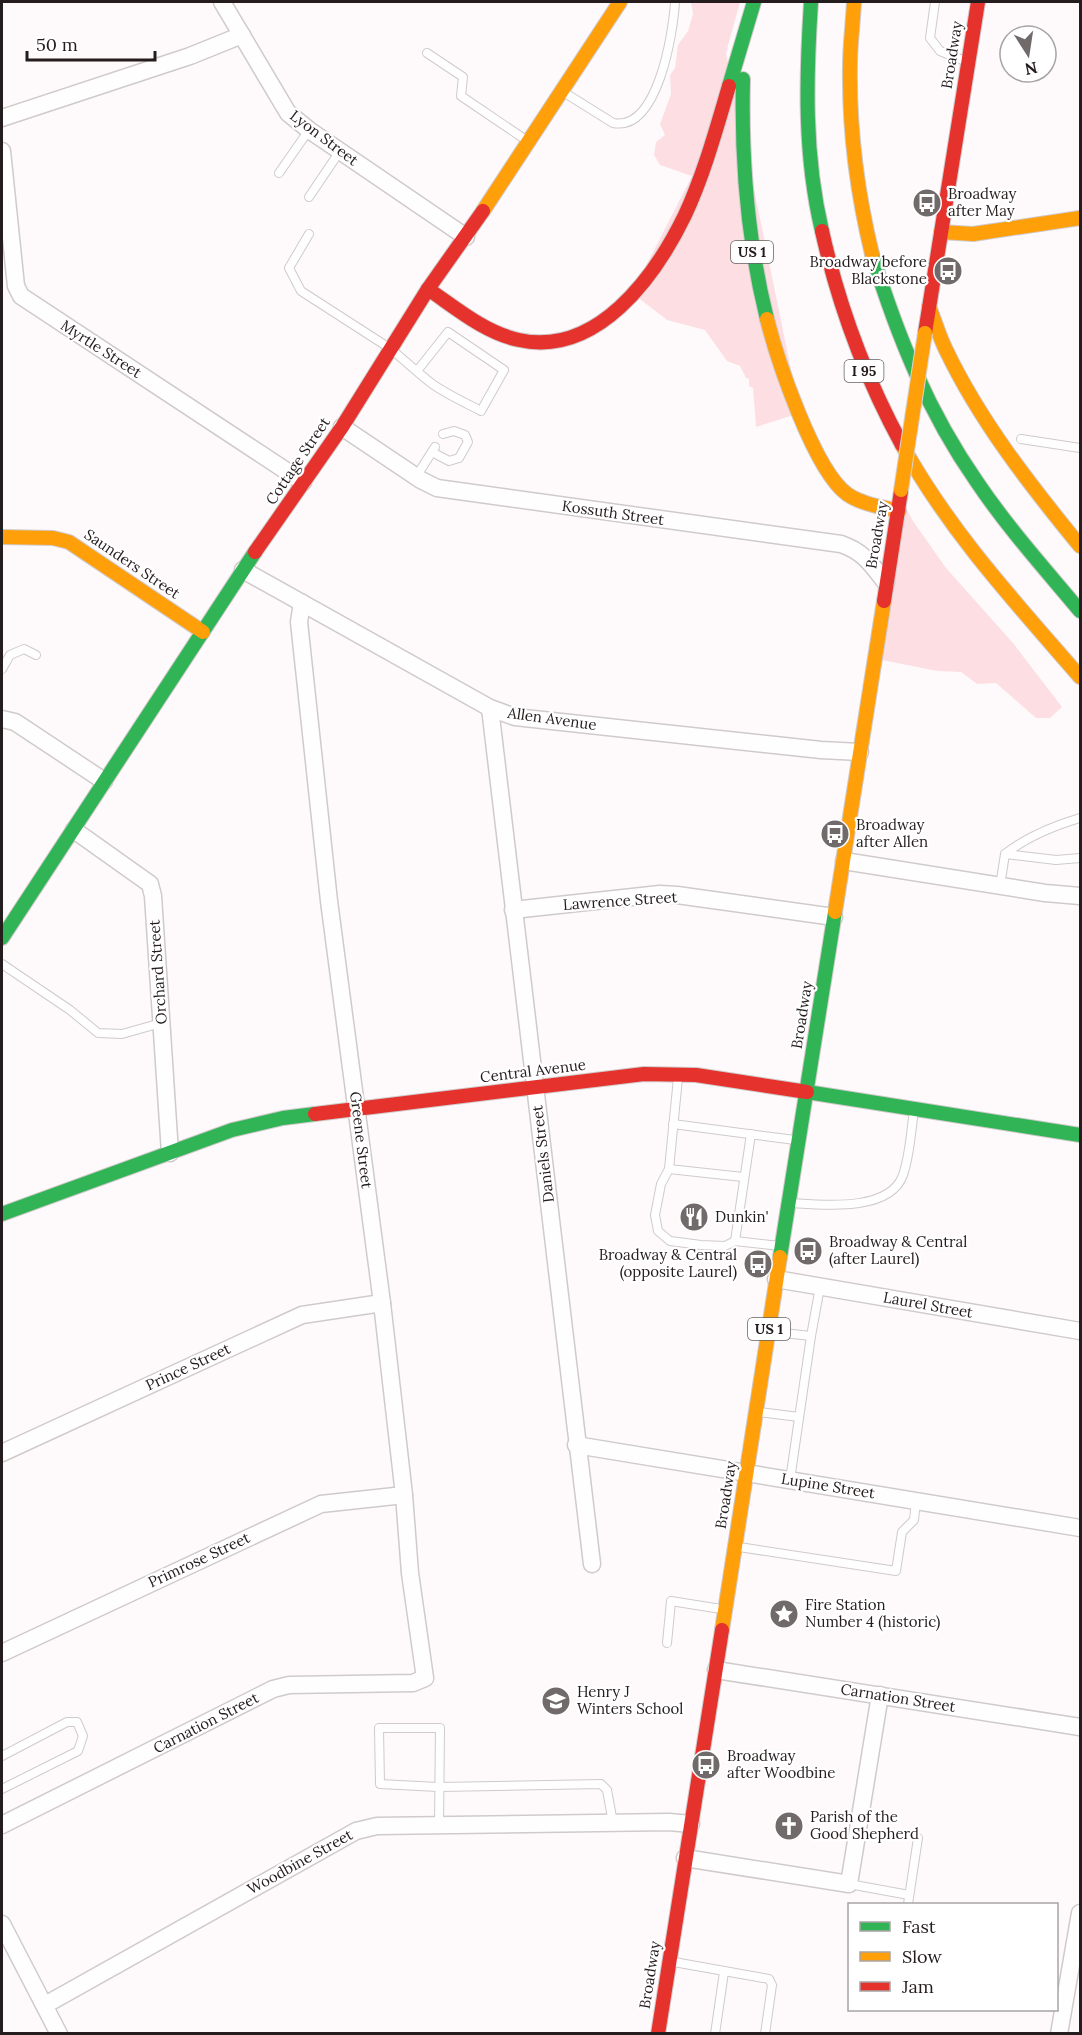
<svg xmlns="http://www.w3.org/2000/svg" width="1082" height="2035" viewBox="0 0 1082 2035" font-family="Lora,serif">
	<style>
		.green { fill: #fddfe3 }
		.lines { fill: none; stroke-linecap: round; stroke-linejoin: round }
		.lane-casing { stroke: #d0cacb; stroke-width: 10 }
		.street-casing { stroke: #d0cacb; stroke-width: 19 }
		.fast-casing { stroke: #d0cacb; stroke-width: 16 }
		.slow-casing { stroke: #d0cacb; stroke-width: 16 }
		.jam-casing { stroke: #d0cacb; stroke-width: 16 }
		.lane { stroke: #fffefe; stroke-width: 8 }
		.street { stroke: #fffefe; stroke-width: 16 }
		.fast { stroke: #30b455; stroke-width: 14 }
		.slow { stroke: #ff9f0a; stroke-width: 14 }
		.jam { stroke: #e5322d; stroke-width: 14 }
		.slow-bridge-casing { stroke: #d8d4d5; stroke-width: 16; stroke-linecap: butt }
		.slow-bridge { stroke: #ff9f0a; stroke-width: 14 }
		.labels { text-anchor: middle; stroke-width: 4.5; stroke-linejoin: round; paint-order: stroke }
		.shield { fill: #fff; stroke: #666061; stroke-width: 1.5 }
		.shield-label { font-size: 14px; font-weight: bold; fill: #251c1d }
		.street-label { font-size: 15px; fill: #251c1d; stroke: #fff }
		.poi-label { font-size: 15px; fill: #251c1d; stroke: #fff; text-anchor: start }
	</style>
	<rect width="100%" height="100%" fill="#fefafb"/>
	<!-- green -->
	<g class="green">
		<path d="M691,2H740L726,53L800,413L756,427L753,388L749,386V379L746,378L740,366L727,361L705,330L667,320L632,293L692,176L660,165L654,155L656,142L665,135L660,124L671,94L670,75L675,68L678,45L688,31L693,14Z"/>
		<path d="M902,500L913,521L946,568L1013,643L1062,707L1050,718H1036L996,683L977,684L961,672L937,671L877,659Z"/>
	</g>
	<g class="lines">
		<!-- lane casing -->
		<g class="lane-casing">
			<g id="lane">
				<path d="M935,2L930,38L940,51L965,61"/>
				<path d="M427,53L463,77L461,96L526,140"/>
				<path d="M565,93L613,123C658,132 673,33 675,2"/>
				<path d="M279,173L309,130"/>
				<path d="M309,197L340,151"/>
				<path d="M309,234L289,268L301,291L391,349C404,360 417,372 431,383C446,394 464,402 481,411L504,370L448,332L417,371"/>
				<path d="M1021,439L1080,448"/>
				<path d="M432,452L449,461L459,458L468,442L465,435L454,431L443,434"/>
				<path d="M416,477L435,447"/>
				<path d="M2,669L10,655L24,649L36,655"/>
				<path d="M1005,854L1056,860L1080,858"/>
				<path d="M1000,886L1005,854C1028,836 1053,826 1080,818"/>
				<path d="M2,964L70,1010L98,1033L122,1034L161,1023"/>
				<path d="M678,1078L669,1169L661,1184L655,1215L658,1231L670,1241L701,1245L725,1246L735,1241L780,1246"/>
				<path d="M673,1124L795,1140"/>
				<path d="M669,1169L743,1177"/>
				<path d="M792,1203C824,1205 890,1212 903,1175C910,1155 911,1131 914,1110"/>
				<path d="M735,1241L751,1134"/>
				<path d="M774,1332L811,1336L790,1480"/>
				<path d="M811,1336L820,1287"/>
				<path d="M759,1412L799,1417"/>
				<path d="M739,1547L896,1571L902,1532L914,1520L916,1501"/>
				<path d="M667,1643L671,1601L721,1609"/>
				<path d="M2,1756L67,1722H77L83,1736L78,1751L2,1789"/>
				<path d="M439,1825L440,1728H379L380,1784L438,1787L601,1784L607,1790L613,1823"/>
				<path d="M849,1884L909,1895"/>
				<path d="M908,1904L918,1838"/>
				<path d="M674,1962L769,1979L772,1985L765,2034"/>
				<path d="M715,2034L724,1972"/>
			</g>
		</g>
		<!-- street casing -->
		<g class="street-casing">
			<g id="street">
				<path d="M222,2L288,113L309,130L466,237"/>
				<path d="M2,118L190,56L242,35"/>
				<path d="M2,151L16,286L21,296L303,482"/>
				<path d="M342,427L421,480L437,488L841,544C864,552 871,564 886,583"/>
				<path d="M243,570L490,708L515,717L821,750L860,752"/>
				<path d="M490,708L592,1564"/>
				<path d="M2,719L15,722L104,781"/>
				<path d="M74,830L150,884L153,896L170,1153"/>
				<path d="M844,861L1045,893L1080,896"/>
				<path d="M513,910L660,894L677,895L834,917"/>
				<path d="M776,1279L1080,1331"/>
				<path d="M576,1445L1080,1528"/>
				<path d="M2,1453L302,1315L382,1303"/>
				<path d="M2,1653L321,1504L404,1495"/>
				<path d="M716,1670L1080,1727"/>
				<path d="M2,1825L273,1689L289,1685L413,1683L425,1678L410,1573L404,1495L382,1303L329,901L299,622L302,603"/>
				<path d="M685,1858L849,1884L880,1695"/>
				<path d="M2,1924L59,2034"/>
				<path d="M45,2005L356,1831L377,1826L669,1822L691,1824"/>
				<path d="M1059,2034L1080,1913"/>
			</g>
		</g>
		<!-- fast casing -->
		<g class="fast-casing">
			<g id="fast">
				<path d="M811,2C806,79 804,155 822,231"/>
				<path d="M743,79C741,161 747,239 767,319"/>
				<path d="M729,86L754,2"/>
				<path d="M872,254C897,335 928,412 977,482C1008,528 1045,569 1080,611"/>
				<path d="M2,938L255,552"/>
				<path d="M807,1092L1080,1135"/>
				<path d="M2,1214L232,1130L283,1118L315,1114"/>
				<path d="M780,1257L835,912"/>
			</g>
		</g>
		<!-- slow casing -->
		<g class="slow-casing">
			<g id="slow">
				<path d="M854,2C853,23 850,45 850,66C849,129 857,192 872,254"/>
				<path d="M483,211L620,2"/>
				<path d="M941,232L973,234L1080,218"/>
				<path d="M929,307C935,321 939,336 946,350C980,421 1030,485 1080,546"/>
				<path d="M767,319C777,359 814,470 847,494C861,504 882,507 899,511"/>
				<path d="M902,445C950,532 1016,603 1080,677"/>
				<path d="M2,537L53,538L69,542L203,632"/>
				<path d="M835,912L884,601"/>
				<path d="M722,1630L780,1257"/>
			</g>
		</g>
		<!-- jam casing -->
		<g class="jam-casing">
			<g id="jam">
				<path d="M822,231C839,307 865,377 902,445"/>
				<path d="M428,289C456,308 485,333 519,340C597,357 655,277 685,215C704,174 716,130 729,86"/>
				<path d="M925,333L978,2"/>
				<path d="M255,552L342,427L428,289L483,211"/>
				<path d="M884,601L901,491"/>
				<path d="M315,1114L644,1074L696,1075L807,1092"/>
				<path d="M658,2034L722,1630"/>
			</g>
		</g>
		<!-- lane -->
		<use href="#lane" class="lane"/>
		<!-- street -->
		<use href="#street" class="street"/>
		<!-- fast -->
		<use href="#fast" class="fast"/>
		<!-- slow -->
		<use href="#slow" class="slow"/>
		<!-- jam -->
		<use href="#jam" class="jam"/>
		<!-- slow-bridge casing -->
		<g class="slow-bridge-casing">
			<path id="slow-bridge" d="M901,490L925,333"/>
		</g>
		<!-- slow-bridge -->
		<use href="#slow-bridge" class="slow-bridge"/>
	</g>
	<!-- icons -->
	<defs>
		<g id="bus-disc" transform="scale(1.5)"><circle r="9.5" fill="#716a6b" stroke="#fff"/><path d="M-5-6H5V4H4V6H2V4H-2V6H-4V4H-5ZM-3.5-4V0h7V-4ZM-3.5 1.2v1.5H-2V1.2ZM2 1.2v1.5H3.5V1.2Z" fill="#fff"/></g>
		<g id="restaurant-disc" transform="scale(1.5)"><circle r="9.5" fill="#716a6b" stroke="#fff"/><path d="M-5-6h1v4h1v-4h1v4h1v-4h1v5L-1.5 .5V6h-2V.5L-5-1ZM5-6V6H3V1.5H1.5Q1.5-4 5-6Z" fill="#fff"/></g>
		<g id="sight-disc" transform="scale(1.5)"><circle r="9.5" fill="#716a6b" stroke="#fff"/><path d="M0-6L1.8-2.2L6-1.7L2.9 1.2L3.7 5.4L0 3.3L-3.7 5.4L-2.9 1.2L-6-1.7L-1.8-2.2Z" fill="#fff"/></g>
		<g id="school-disc" transform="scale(1.5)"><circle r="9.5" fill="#716a6b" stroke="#fff"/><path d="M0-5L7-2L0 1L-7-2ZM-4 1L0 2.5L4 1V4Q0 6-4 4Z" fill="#fff"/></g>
		<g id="church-disc" transform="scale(1.5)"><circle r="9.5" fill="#716a6b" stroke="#fff"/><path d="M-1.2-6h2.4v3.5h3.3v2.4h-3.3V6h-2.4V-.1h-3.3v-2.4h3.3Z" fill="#fff"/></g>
	</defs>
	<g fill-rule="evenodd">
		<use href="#bus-disc" x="927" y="203"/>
		<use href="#bus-disc" x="948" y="271"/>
		<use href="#bus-disc" x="835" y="834"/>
		<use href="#restaurant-disc" x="694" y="1217"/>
		<use href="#bus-disc" x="808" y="1251"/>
		<use href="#bus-disc" x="758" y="1264"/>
		<use href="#sight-disc" x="784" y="1614"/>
		<use href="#school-disc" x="556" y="1701"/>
		<use href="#bus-disc" x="706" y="1765"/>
		<use href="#church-disc" x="789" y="1826"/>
	</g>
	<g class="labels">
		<!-- shield labels -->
		<g class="shield">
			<rect x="731" y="241" width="42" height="22" rx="4.5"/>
			<rect x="844.5" y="360" width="39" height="22" rx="4.5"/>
			<rect x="748" y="1318" width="42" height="22" rx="4.5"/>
		</g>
		<g class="shield-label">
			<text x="752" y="257">US 1</text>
			<text x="864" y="376">I 95</text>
			<text x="769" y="1334">US 1</text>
		</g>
		<!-- street labels -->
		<g class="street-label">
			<text transform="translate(952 55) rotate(-81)" y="5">Broadway</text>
			<text transform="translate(324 138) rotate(37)" y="5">Lyon Street</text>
			<text transform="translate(101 349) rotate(33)" y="5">Myrtle Street</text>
			<text transform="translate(298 461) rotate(-56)" y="5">Cottage Street</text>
			<text transform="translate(613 513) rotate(8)" y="5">Kossuth Street</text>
			<text transform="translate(877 535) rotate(-80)" y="5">Broadway</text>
			<text transform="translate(132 564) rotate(34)" y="5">Saunders Street</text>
			<text transform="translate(552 719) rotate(8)" y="5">Allen Avenue</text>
			<text transform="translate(620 901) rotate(-4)" y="5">Lawrence Street</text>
			<text transform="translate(158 972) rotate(-94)" y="5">Orchard Street</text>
			<text transform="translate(802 1015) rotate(-81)" y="5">Broadway</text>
			<text transform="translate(533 1071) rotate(-7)" y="5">Central Avenue</text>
			<text transform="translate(361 1140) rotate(83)" y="5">Greene Street</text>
			<text transform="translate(543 1154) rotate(-97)" y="5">Daniels Street</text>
			<text transform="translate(928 1305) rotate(10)" y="5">Laurel Street</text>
			<text transform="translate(188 1367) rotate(-25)" y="5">Prince Street</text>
			<text transform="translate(828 1486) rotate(9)" y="5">Lupine Street</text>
			<text transform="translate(726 1495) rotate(-81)" y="5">Broadway</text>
			<text transform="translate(199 1560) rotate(-25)" y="5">Primrose Street</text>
			<text transform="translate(898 1698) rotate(9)" y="5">Carnation Street</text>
			<text transform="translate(206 1723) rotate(-27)" y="5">Carnation Street</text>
			<text transform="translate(300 1862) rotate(-29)" y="5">Woodbine Street</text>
			<text transform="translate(650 1975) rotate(-81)" y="5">Broadway</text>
		</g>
		<!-- poi labels -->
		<g class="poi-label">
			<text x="948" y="199">Broadway<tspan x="948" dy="17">after May</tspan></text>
			<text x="927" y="267" text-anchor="end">Broadway before<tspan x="927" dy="17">Blackstone</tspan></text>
			<text x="856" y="830">Broadway<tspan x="856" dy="17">after Allen</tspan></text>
			<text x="715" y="1222">Dunkin'</text>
			<text x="829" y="1247">Broadway &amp; Central<tspan x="829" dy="17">(after Laurel)</tspan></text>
			<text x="737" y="1260" text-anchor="end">Broadway &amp; Central<tspan x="737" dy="17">(opposite Laurel)</tspan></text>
			<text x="805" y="1610">Fire Station<tspan x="805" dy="17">Number 4 (historic)</tspan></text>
			<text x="577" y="1697">Henry J<tspan x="577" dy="17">Winters School</tspan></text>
			<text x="727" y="1761">Broadway<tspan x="727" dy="17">after Woodbine</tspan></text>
			<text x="810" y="1822">Parish of the<tspan x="810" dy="17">Good Shepherd</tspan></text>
		</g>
	</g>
	<!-- border -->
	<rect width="1082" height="2035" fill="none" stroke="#251c1d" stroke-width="6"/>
	<!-- legend -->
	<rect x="848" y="1903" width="210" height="108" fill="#ffffff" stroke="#a8a4a5" stroke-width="1.5"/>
	<rect x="860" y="1922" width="30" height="9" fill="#30b455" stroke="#a8a4a5" stroke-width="1.5"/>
	<text x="902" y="1933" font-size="18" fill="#251c1d">Fast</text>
	<rect x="860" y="1952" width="30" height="9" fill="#ff9f0a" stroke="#a8a4a5" stroke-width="1.5"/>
	<text x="902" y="1963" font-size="18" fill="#251c1d">Slow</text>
	<rect x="860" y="1982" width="30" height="9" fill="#e5322d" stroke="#a8a4a5" stroke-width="1.5"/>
	<text x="902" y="1993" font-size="18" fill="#251c1d">Jam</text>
	<!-- north arrow -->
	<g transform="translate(1028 54) rotate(168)"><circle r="28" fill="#ffffff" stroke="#a8a4a5" stroke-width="1.5"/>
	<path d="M0-4.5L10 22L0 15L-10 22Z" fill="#716a6b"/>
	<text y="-9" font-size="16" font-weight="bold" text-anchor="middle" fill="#251c1d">N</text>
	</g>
	<!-- scale -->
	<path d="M27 51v9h128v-9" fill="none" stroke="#251c1d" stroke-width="3"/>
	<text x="36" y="51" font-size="18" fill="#251c1d" stroke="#ffffff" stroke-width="4.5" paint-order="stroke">50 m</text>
</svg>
